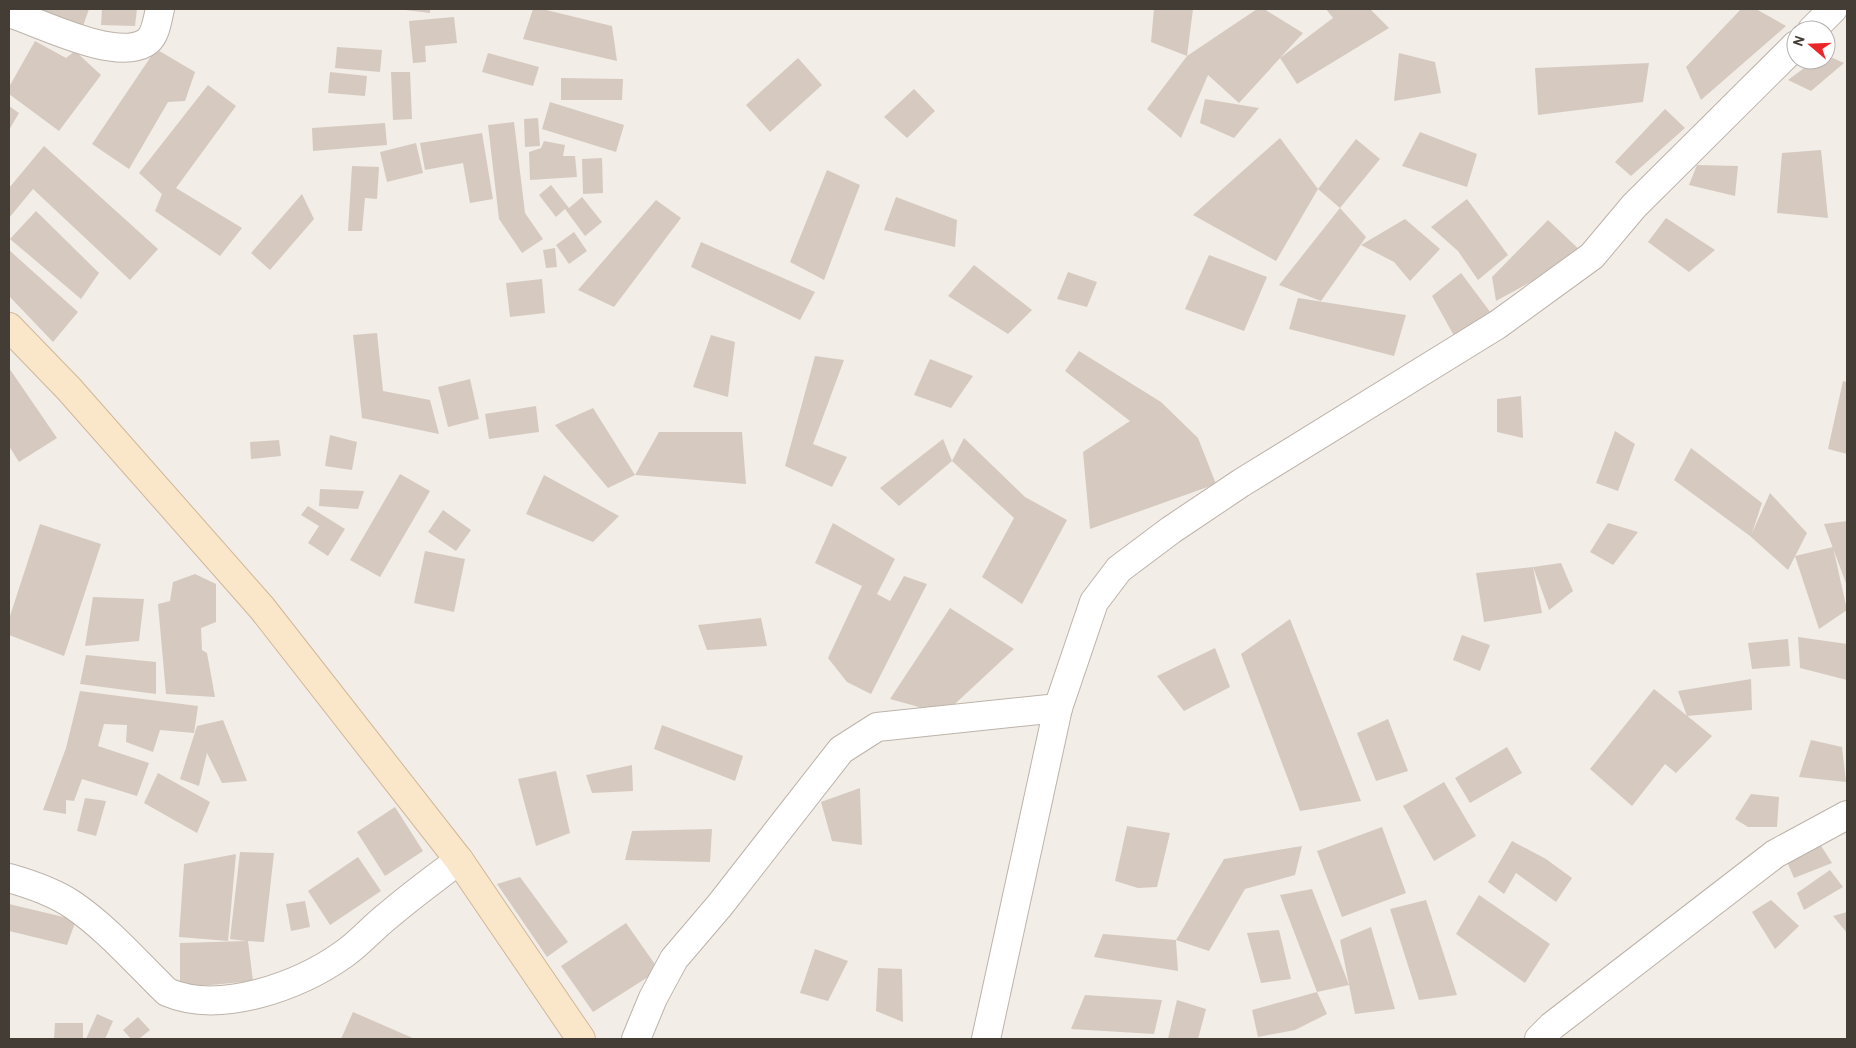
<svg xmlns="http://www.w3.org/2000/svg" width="1856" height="1048" viewBox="0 0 1856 1048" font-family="Overpass,sans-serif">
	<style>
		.building { fill: #d6cac0 }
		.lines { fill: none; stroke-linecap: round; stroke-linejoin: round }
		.street-casing { stroke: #bdb3aa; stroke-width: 30 }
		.secondary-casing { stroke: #cfb899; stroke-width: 30 }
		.street { stroke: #fff; stroke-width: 28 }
		.secondary { stroke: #fae6c8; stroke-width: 28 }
	</style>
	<rect width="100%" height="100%" fill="#f2ede7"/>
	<!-- building -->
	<g class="building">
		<path d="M34,9H89L82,29Z"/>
		<path d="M102,9H137L135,26L101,25Z"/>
		<path d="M397,9H430V13Z"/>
		<path d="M533,9H542L612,26L617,61L523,39Z"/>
		<path d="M1154,9H1193L1187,56L1151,42Z"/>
		<path d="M1257,9H1264L1303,33L1239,103L1208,75L1181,138L1147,109L1187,56Z"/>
		<path d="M1326,9H1370L1389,28L1297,84L1280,58L1333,18Z"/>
		<path d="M1741,9H1756L1786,26L1701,100L1686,67Z"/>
		<path d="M454,17L457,43L425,46L426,62L413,63L409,21Z"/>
		<path d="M35,41L66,58L75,51L101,75L59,131L9,94V87Z"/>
		<path d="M337,47L382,50L380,72L335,68Z"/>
		<path d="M156,49L195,72L185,101L168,102L129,169L92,144Z"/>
		<path d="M488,53L539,67L533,86L482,72Z"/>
		<path d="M1399,53L1435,62L1441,93L1394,101Z"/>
		<path d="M1826,55L1844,63L1811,91L1788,80L1815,60H1826Z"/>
		<path d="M798,58L822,85L770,132L746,105Z"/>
		<path d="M1649,63L1643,102L1538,115L1535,68Z"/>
		<path d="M330,72L367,76L365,96L328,93Z"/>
		<path d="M391,72H410L412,119L393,120Z"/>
		<path d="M561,78L623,79L622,100H561Z"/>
		<path d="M208,85L236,106L176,188L242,228L220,256L155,211L162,194L139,173Z"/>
		<path d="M914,89L935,111L907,138L884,117Z"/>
		<path d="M1205,99L1259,108L1234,138L1200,123Z"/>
		<path d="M550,102L624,125L616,152L542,129Z"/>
		<path d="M9,106L19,113L9,130Z"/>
		<path d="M1665,109L1685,128L1631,176L1615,162Z"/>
		<path d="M538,118L540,146L525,147L524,119Z"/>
		<path d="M514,122L525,213L543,239L522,253L499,219L488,125Z"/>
		<path d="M385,123L387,145L313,151L312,128Z"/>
		<path d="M1420,132L1477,154L1467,187L1402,166Z"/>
		<path d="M482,133L493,199L470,203L463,163L425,170L420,143Z"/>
		<path d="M1280,138L1318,189L1276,261L1193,215Z"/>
		<path d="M1356,139L1380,159L1340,208L1318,189Z"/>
		<path d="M544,141L565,145L563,156H575L577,177L530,180L529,152L541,148Z"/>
		<path d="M416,143L423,173L387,182L380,152Z"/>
		<path d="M44,146L158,249L130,280L33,189L9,218V188Z"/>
		<path d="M1821,150L1828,218L1777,213L1782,153Z"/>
		<path d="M602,158L603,193L583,194L582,159Z"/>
		<path d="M1697,165L1738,166L1735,196L1689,185Z"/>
		<path d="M352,166L379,167L377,199L365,198L362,231H348Z"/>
		<path d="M827,170L860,185L824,280L790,262Z"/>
		<path d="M551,185L569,208L582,197L602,222L585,236L565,209L556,217L539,195Z"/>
		<path d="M302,194L314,219L270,270L251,253Z"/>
		<path d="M896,197L957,220L955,247L884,230Z"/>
		<path d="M1467,199L1508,255L1478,280L1458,251L1431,227Z"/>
		<path d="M656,200L681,218L614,307L578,290Z"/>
		<path d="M1340,208L1366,237L1321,301L1279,285Z"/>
		<path d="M36,211L99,273L81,299L10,239Z"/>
		<path d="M1666,218L1715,250L1689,272L1648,242Z"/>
		<path d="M1405,219L1440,249L1410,281L1394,262L1361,245Z"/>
		<path d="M1548,220L1583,253L1496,301L1492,277Z"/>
		<path d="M574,232L587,251L569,264L556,245Z"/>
		<path d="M701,242L815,292L800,320L691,267Z"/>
		<path d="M555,248L557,267L546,268L543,250Z"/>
		<path d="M9,250L78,312L53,342L9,296Z"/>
		<path d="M1209,255L1267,277L1244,331L1185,309Z"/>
		<path d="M974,265L1032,310L1008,334L948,296Z"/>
		<path d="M1068,272L1097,282L1087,307L1057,299Z"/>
		<path d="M1461,273L1494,317L1458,343L1432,296Z"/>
		<path d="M542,279L545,313L510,317L506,283Z"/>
		<path d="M1298,298L1406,315L1394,356L1289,329Z"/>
		<path d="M377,333L383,391L430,400L439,434L362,418L353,335Z"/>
		<path d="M711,335L735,342L728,397L693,387Z"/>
		<path d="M1079,351L1161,402L1198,438L1216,484L1090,529L1083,452L1130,421L1065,371Z"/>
		<path d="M815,356L844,360L813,444L847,457L832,487L785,466Z"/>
		<path d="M930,359L973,376L951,408L914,395Z"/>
		<path d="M9,368L57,438L19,462L9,446Z"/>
		<path d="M470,379L479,419L448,427L438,387Z"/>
		<path d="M1843,381L1847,382V454L1828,449Z"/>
		<path d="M1521,396L1523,438L1497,432V399Z"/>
		<path d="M536,406L539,432L489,439L485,414Z"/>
		<path d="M593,408L635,475L608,488L555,425Z"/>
		<path d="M1615,431L1635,444L1618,491L1596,483Z"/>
		<path d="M659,432H742L746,484L635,475Z"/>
		<path d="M330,435L357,442L352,470L325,466Z"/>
		<path d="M964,438L1025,497L1067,520L1022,604L982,577L1014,518L952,461Z"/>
		<path d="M943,439L952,461L899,506L880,488Z"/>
		<path d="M279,440L281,456L251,459L250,442Z"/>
		<path d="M1691,448L1762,503L1752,533L1770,493L1807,533L1788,570L1750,536L1674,480Z"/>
		<path d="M400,474L430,491L380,577L350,560Z"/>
		<path d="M544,475L619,516L593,542L526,514Z"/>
		<path d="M320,489L364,491L358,509L319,506Z"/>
		<path d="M308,506L345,529L328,556L308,543L319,526L301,515Z"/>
		<path d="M443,510L471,530L456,551L428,532Z"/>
		<path d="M1847,521V586L1824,524Z"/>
		<path d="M833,523L895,559L877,594L890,601L904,576L927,584L871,694L847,682L828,658L862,586L815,563Z"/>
		<path d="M1608,523L1638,532L1613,565L1590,552Z"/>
		<path d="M40,524L101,544L64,656L9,635V619Z"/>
		<path d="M1833,547L1847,610L1819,629L1795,556Z"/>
		<path d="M425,551L465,559L454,612L414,603Z"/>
		<path d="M1561,563L1573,591L1549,610L1533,567Z"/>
		<path d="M1533,567L1542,613L1484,622L1476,573Z"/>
		<path d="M195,574L216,584V622L201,628L202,650L207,653L215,697L166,694L158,604L170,601L173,582Z"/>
		<path d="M93,597L144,599L139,641L85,646Z"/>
		<path d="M950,608L1014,649L944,714L890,699Z"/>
		<path d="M761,618L767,646L707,650L698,625Z"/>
		<path d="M1290,619L1361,801L1300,811L1241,654Z"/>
		<path d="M1462,635L1490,645L1480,671L1453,660Z"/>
		<path d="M1798,637L1847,644V680L1800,668Z"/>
		<path d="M1788,639L1790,666L1752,669L1748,643Z"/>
		<path d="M1215,648L1230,687L1184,711L1157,676Z"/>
		<path d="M86,655L156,662V694L80,684Z"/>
		<path d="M1751,679L1752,710L1687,716L1678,691Z"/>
		<path d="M1654,689L1712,736L1676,773L1665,764L1632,806L1590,769Z"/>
		<path d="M80,691L198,706L194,733L160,730L153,752L126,742L127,725L104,724L98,746L149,763L137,796L82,779L74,801L66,800V814L43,810L66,748Z"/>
		<path d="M1388,719L1408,771L1376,781L1357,733Z"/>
		<path d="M223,720L247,781L222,783L207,753L199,786L180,779L197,726Z"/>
		<path d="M662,725L743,756L735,781L654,749Z"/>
		<path d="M1811,740L1842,747L1846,782L1799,777Z"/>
		<path d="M1507,747L1522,773L1470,803L1455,778Z"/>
		<path d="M632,765L633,791L592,793L586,775Z"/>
		<path d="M556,771L570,833L536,846L518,779Z"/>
		<path d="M158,773L210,802L197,833L144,803Z"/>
		<path d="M1444,782L1476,836L1434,861L1403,806Z"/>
		<path d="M860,788L862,845L832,841L821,802Z"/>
		<path d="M1751,794L1779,797L1777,827H1748L1735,819Z"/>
		<path d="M85,798L106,801L96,836L77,831Z"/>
		<path d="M395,807L423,851L385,876L357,832Z"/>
		<path d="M1127,826L1170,833L1157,887L1138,888L1115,881Z"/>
		<path d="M1382,827L1406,893L1342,917L1317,851Z"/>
		<path d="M712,829L710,862L625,860L632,831Z"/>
		<path d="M1512,841L1546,859L1572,878L1556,902L1516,873L1504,894L1488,882Z"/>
		<path d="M1818,841L1832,863L1794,878L1785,857Z"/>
		<path d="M1302,846L1295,875L1245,889L1209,951L1176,940L1224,859Z"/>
		<path d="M240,852L274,853L264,942L248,941L253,981L180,988V943L246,941L230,939Z"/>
		<path d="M236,854L228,941L179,937L184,864Z"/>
		<path d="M358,857L381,891L330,925L308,891Z"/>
		<path d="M1830,870L1843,887L1804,910L1797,893Z"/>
		<path d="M520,877L568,942L547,957L497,884Z"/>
		<path d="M1312,889L1349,985L1317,992L1280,895Z"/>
		<path d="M1479,895L1550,944L1525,983L1456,934Z"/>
		<path d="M1426,900L1457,995L1419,1000L1390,909Z"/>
		<path d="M1771,900L1799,926L1775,949L1752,912Z"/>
		<path d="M305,901L310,927L291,931L286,904Z"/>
		<path d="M9,904L76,920L67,945L9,931Z"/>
		<path d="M1847,912V933L1833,916Z"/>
		<path d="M626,923L659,970L593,1012L561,966Z"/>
		<path d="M1371,927L1395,1009L1355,1014L1340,940Z"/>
		<path d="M1279,930L1291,979L1261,983L1247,933Z"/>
		<path d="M1103,934L1176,940L1178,971L1094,957Z"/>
		<path d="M815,949L848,961L828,1001L800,993Z"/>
		<path d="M878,968L902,969L903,1022L876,1011Z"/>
		<path d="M1317,992L1327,1014L1295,1030L1258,1037L1252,1010Z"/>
		<path d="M1085,995L1162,1000L1154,1034L1071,1029Z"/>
		<path d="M1177,1000L1206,1009L1198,1039H1168Z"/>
		<path d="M353,1012L415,1039H341Z"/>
		<path d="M97,1014L113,1021L105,1039H86Z"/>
		<path d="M138,1017L150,1030L139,1039H131L123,1030Z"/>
		<path d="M55,1023H83V1039H54Z"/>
	</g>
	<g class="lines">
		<!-- street casing -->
		<g class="street-casing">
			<g id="street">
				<path d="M9,13C41,23 114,61 145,43C156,37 157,20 160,9"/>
				<path d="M1812,30L1833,9"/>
				<path d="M9,878C30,884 54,892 73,905C108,929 137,963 167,992C220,1015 299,986 344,954C360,943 374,926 390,914C412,895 436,878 459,860"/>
				<path d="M636,1039L653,998L674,959L720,905L841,750L877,727L1058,708"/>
				<path d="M986,1039L1058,708L1094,602L1119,569L1171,530L1241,483L1497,325L1592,256L1634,206L1796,45"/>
				<path d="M1539,1039L1552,1026L1775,854L1847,815"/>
			</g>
		</g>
		<!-- secondary casing -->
		<g class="secondary-casing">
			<path id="secondary" d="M9,327L69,389L262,608L459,860L581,1039"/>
		</g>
		<!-- street -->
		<use href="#street" class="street"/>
		<!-- secondary -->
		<use href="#secondary" class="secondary"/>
	</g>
	<!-- border -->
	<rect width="1856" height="1048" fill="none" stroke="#443d36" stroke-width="20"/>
	<!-- north arrow -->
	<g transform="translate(1811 45) rotate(289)"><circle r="24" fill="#ffffff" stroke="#b4b1af"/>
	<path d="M0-4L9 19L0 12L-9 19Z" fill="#ea2628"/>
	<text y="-8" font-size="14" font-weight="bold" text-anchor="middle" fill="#443d36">N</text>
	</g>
</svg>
